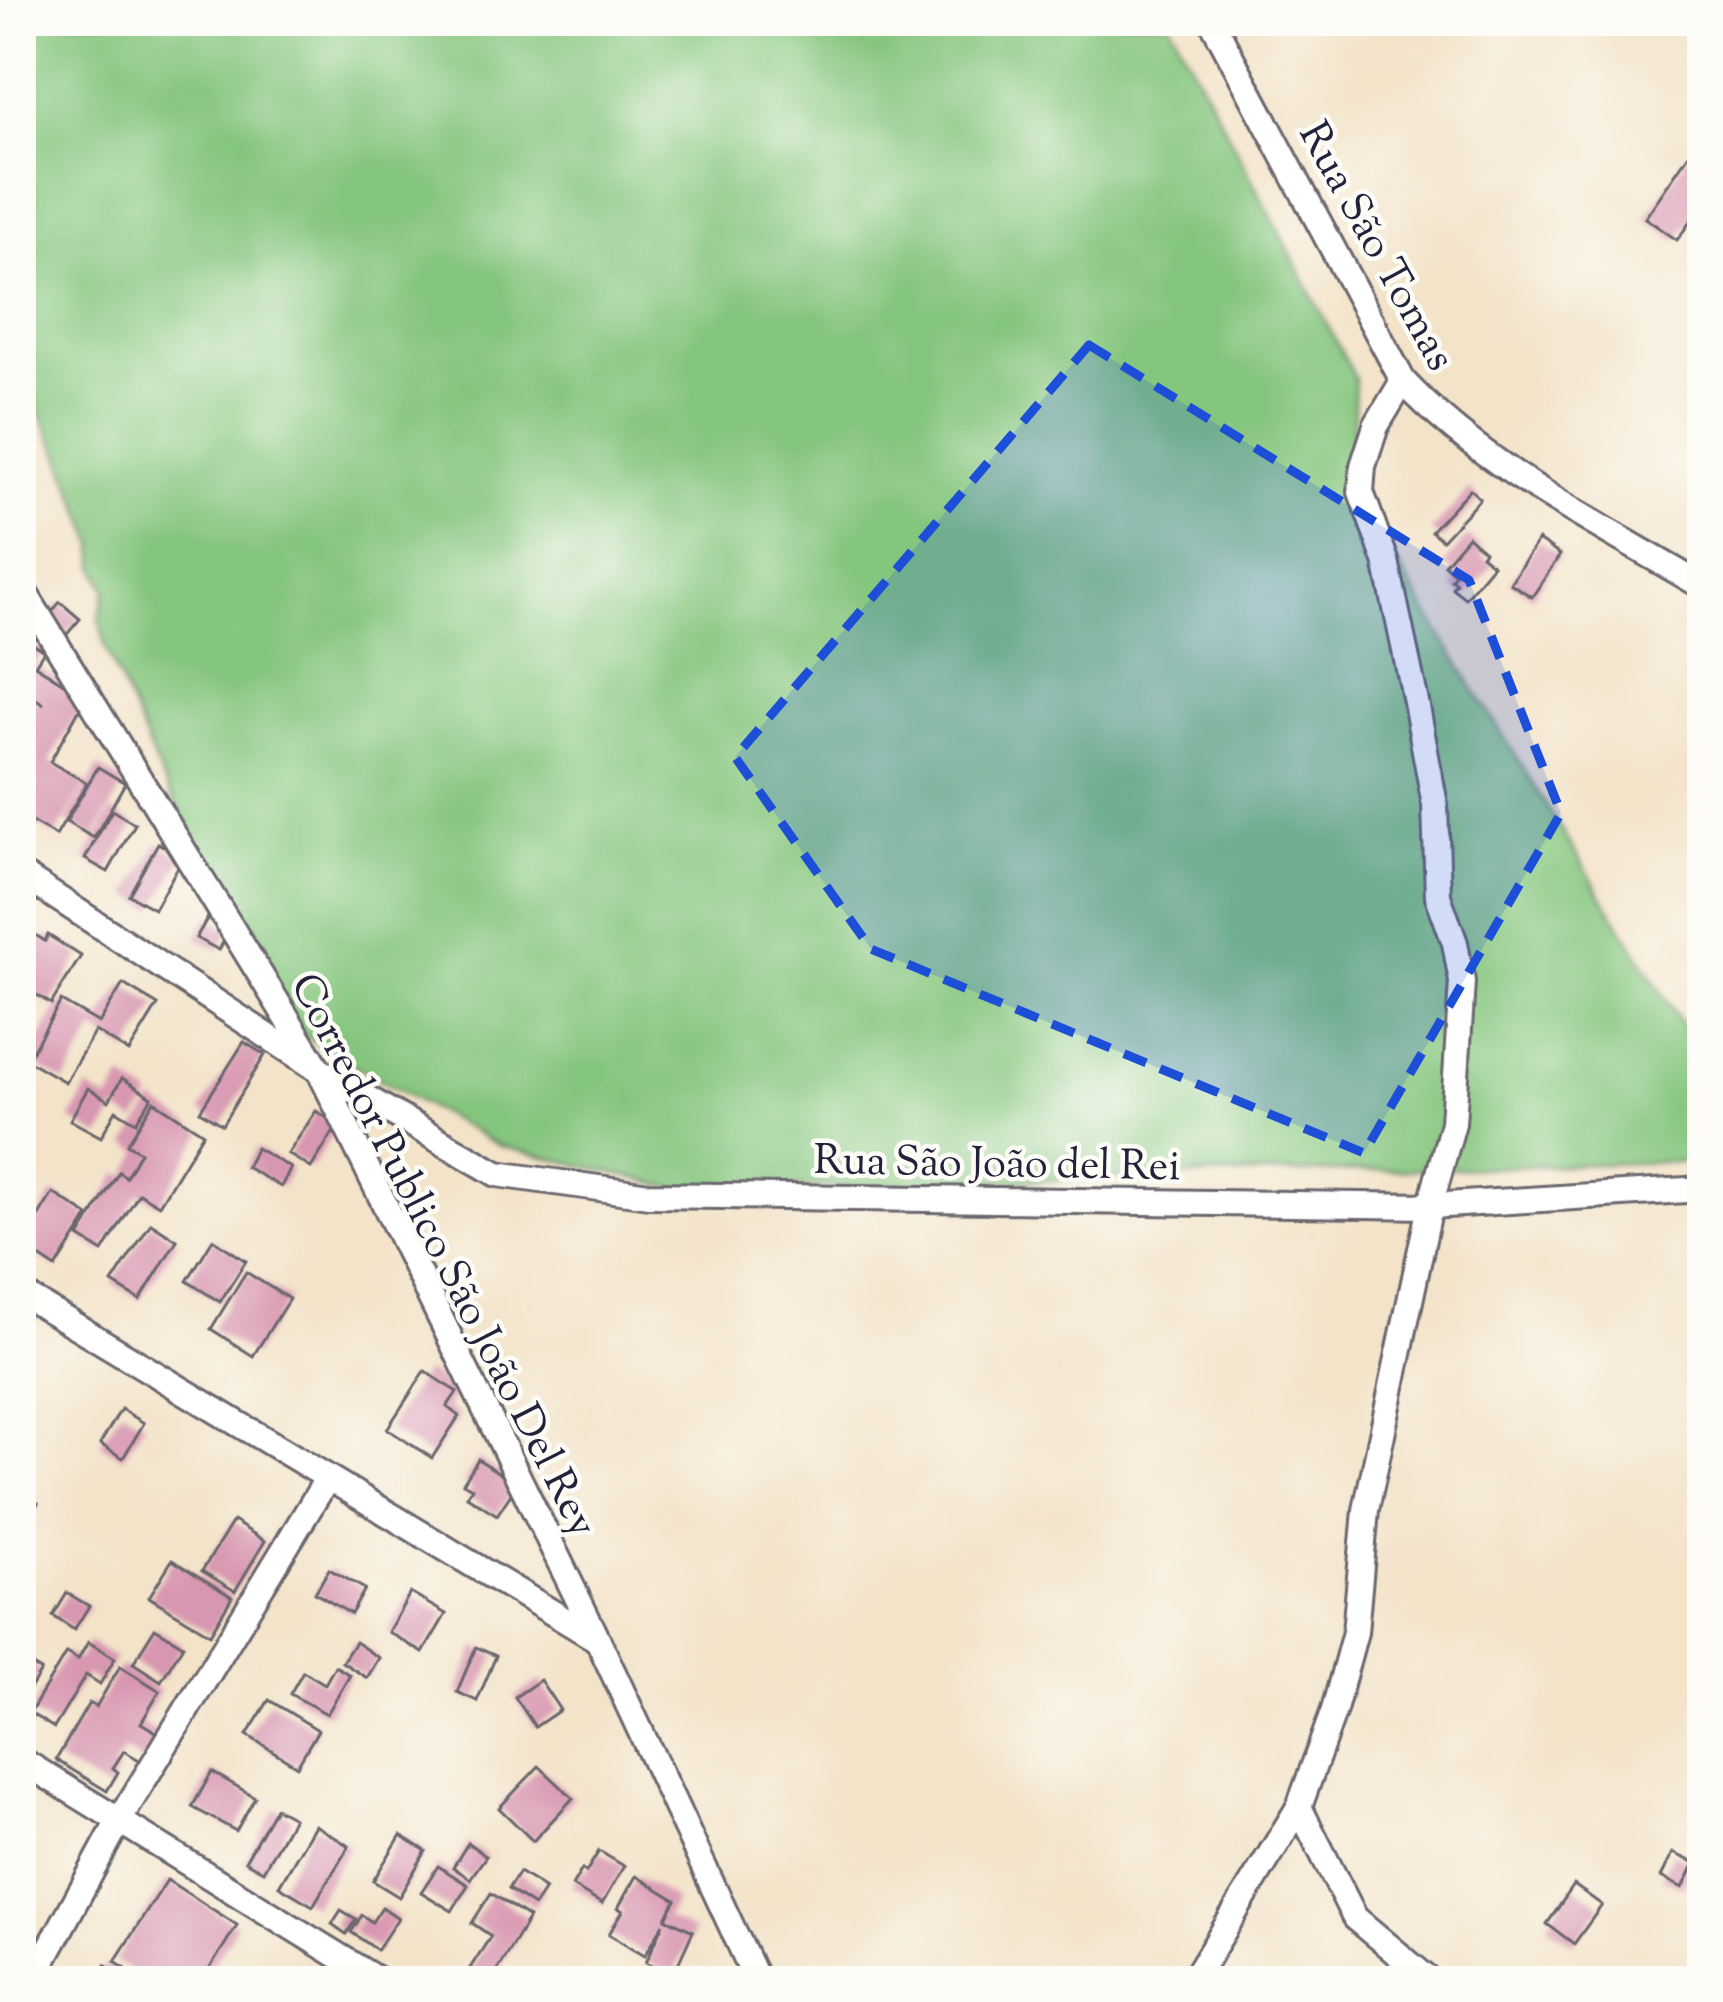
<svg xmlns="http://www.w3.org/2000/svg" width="1723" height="2002" viewBox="0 0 1723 2002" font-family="'Sorts Mill Goudy',serif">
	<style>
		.green { fill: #85c67e; stroke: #54745c; stroke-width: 3 }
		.building { fill: #d897b1 }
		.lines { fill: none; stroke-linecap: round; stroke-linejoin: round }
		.street-casing { stroke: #6b666d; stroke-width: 30 }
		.street { stroke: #fff; stroke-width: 24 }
		.marked { fill: #1d4ed8; fill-opacity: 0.2; stroke: #1d4ed8; stroke-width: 9; stroke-dasharray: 24 15; stroke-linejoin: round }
		.labels { text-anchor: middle; stroke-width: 9; stroke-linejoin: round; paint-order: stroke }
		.street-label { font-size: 42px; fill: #22223b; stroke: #fdfcf7 }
	</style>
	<rect width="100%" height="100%" fill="#fdfcf7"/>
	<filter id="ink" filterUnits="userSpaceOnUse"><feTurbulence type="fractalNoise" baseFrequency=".00833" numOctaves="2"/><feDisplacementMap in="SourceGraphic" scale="24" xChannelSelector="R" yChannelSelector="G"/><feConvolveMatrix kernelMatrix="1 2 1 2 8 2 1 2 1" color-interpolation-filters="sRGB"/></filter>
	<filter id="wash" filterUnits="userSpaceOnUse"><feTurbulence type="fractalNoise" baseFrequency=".004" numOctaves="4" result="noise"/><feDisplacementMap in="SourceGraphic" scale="48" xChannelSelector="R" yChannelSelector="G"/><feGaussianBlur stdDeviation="2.7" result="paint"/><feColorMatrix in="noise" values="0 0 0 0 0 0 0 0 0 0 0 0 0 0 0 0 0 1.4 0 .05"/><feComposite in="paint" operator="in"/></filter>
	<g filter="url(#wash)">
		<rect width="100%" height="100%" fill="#f3e3c9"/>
		<!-- green -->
		<path class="green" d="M21,21H1169L1355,378L1351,489L1702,1058V1161L689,1191L500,1146L373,1076L298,1032L160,774L105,645L99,617L106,590L96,567L95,543L59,453L21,375Z"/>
		<g id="blocks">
			<!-- building -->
			<g class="building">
				<path d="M1689,154L1702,163V205L1677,240L1645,218Z"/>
				<path d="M1470,489L1480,499L1442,540L1431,531Z"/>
				<path d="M1468,536L1484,551L1481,555L1493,565L1465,598L1452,588L1456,583L1451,579L1455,574L1444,564Z"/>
				<path d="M1538,540L1560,555L1532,597L1510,583Z"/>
				<path d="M60,602L80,619L64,638L44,621Z"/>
				<path d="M25,639L44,651L35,665L86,697L50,762L87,783L56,836L21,816V719L33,699L44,704L30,695L21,709V645Z"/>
				<path d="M98,767L125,783L94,838L66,822Z"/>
				<path d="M112,810L135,824L108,872L85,859Z"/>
				<path d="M158,843L183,858L154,909L129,895Z"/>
				<path d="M208,917L230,929L219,950L196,938Z"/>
				<path d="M21,926L45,941L48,935L81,956L51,1004L21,985Z"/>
				<path d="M123,984L158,1005L129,1052L95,1031L65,1082L27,1060L61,1001L99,1023Z"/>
				<path d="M244,1042L265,1055L222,1125L200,1111Z"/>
				<path d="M122,1078L152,1097L136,1122L116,1110L101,1137L70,1120L88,1088L109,1101Z"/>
				<path d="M154,1101L203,1133L159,1205L139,1193L103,1252L79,1237L119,1172L126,1177L140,1152L127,1144Z"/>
				<path d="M316,1111L338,1125L311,1168L288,1154Z"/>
				<path d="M256,1148L291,1168L281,1187L246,1167Z"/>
				<path d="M53,1193L89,1216L56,1268L21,1245Z"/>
				<path d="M151,1223L177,1240L140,1300L112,1283Z"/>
				<path d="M213,1239L246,1261L220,1302L187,1281Z"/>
				<path d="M246,1272L289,1299L253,1356L211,1329Z"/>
				<path d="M425,1371L457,1392L447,1407L459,1416L432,1458L387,1429Z"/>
				<path d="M121,1409L144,1423L123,1458L100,1444Z"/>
				<path d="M478,1459L517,1485L497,1515L467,1496L472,1488L463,1483Z"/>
				<path d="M24,1494L38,1503L27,1521L21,1517V1499Z"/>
				<path d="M233,1521L265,1541L235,1591L202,1571Z"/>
				<path d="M172,1560L232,1597L210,1634L149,1597Z"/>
				<path d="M329,1569L365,1589L351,1614L315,1593Z"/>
				<path d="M67,1593L89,1606L74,1630L53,1616Z"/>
				<path d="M410,1593L446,1614L423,1653L388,1632Z"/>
				<path d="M155,1628L183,1645L161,1681L133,1663Z"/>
				<path d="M88,1642L115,1658L100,1684L86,1675L54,1728L30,1713L66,1653L78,1660Z"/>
				<path d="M355,1642L379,1658L367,1678L342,1662Z"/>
				<path d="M476,1647L496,1656L477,1701L457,1692Z"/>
				<path d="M21,1659L41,1671L21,1704Z"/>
				<path d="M120,1666L160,1691L141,1723L163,1736L146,1764L124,1751L113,1768L118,1772L107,1791L56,1760L89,1703L96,1707Z"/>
				<path d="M335,1666L350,1675L327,1714L290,1694L303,1671L325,1684Z"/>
				<path d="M540,1680L560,1710L535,1727L515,1697Z"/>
				<path d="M269,1700L318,1730L297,1766L247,1735Z"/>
				<path d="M539,1766L573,1798L533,1841L499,1808Z"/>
				<path d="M212,1772L255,1797L236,1831L192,1807Z"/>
				<path d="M275,1808L293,1818L263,1871L245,1861Z"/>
				<path d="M315,1825L349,1846L313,1906L279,1886Z"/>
				<path d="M401,1835L426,1851L399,1897L373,1881Z"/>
				<path d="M468,1843L486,1856L470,1879L453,1867Z"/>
				<path d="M599,1851L624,1866L602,1904L572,1886L582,1869L586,1872Z"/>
				<path d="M1673,1853L1695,1863L1683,1888L1661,1877Z"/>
				<path d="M438,1866L468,1885L452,1911L421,1892Z"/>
				<path d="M519,1872L545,1889L534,1906L508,1889Z"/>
				<path d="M636,1876L676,1900L666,1918L693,1931L673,1975L646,1962L664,1923L645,1955L609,1934L623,1911L618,1908Z"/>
				<path d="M167,1880L237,1925L202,1981H146L115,1961Z"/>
				<path d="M1574,1885L1602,1905L1574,1944L1547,1924Z"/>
				<path d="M491,1893L529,1918L490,1981L470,1968L491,1936L472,1923Z"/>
				<path d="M382,1907L398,1918L377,1950L351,1932L362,1915L372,1922Z"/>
				<path d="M341,1910L356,1919L346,1934L332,1924Z"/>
				<path d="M106,1965L131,1981H96Z"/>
				<path d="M1671,1965L1693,1981H1659Z"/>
			</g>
		</g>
	</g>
	<g filter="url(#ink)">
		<use href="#blocks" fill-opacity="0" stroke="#6b666d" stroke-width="3"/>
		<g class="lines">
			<!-- street casing -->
			<g class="street-casing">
				<g id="street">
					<path d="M1212,21L1403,381C1485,469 1600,525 1702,586"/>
					<path d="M21,587L319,1070L598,1640L757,1981"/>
					<path d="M21,874L319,1070L497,1174L649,1195L1430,1206L1702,1189"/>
					<path d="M21,1293L598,1640"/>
					<path d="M21,1760L379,1981"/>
					<path d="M1299,1807L1355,1918L1430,1981"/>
					<path d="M32,1981L120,1819L327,1479"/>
					<path d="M1193,1981L1299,1807L1334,1710L1355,1632L1366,1510L1430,1206L1453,1123L1462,982L1455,943L1438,896L1435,805L1417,707L1386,561L1361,492L1363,466L1376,426L1403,381"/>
				</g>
			</g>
			<!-- street -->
			<use href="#street" class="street"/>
		</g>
	</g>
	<!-- marked area -->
	<path class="marked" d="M1089,345L1469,580L1561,813L1364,1153L871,949L735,757Z"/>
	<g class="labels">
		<!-- street labels -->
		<g class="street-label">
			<text transform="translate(1379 245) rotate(61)" y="15">Rua São Tomas</text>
			<text transform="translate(997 1161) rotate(1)" y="15">Rua São João del Rei</text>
			<text transform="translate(446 1254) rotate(63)" y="15">Corredor Publico São João Del Rey</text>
		</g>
	</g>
	<!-- margin -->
	<rect width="1723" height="2002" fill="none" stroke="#fdfcf7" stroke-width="72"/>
</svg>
